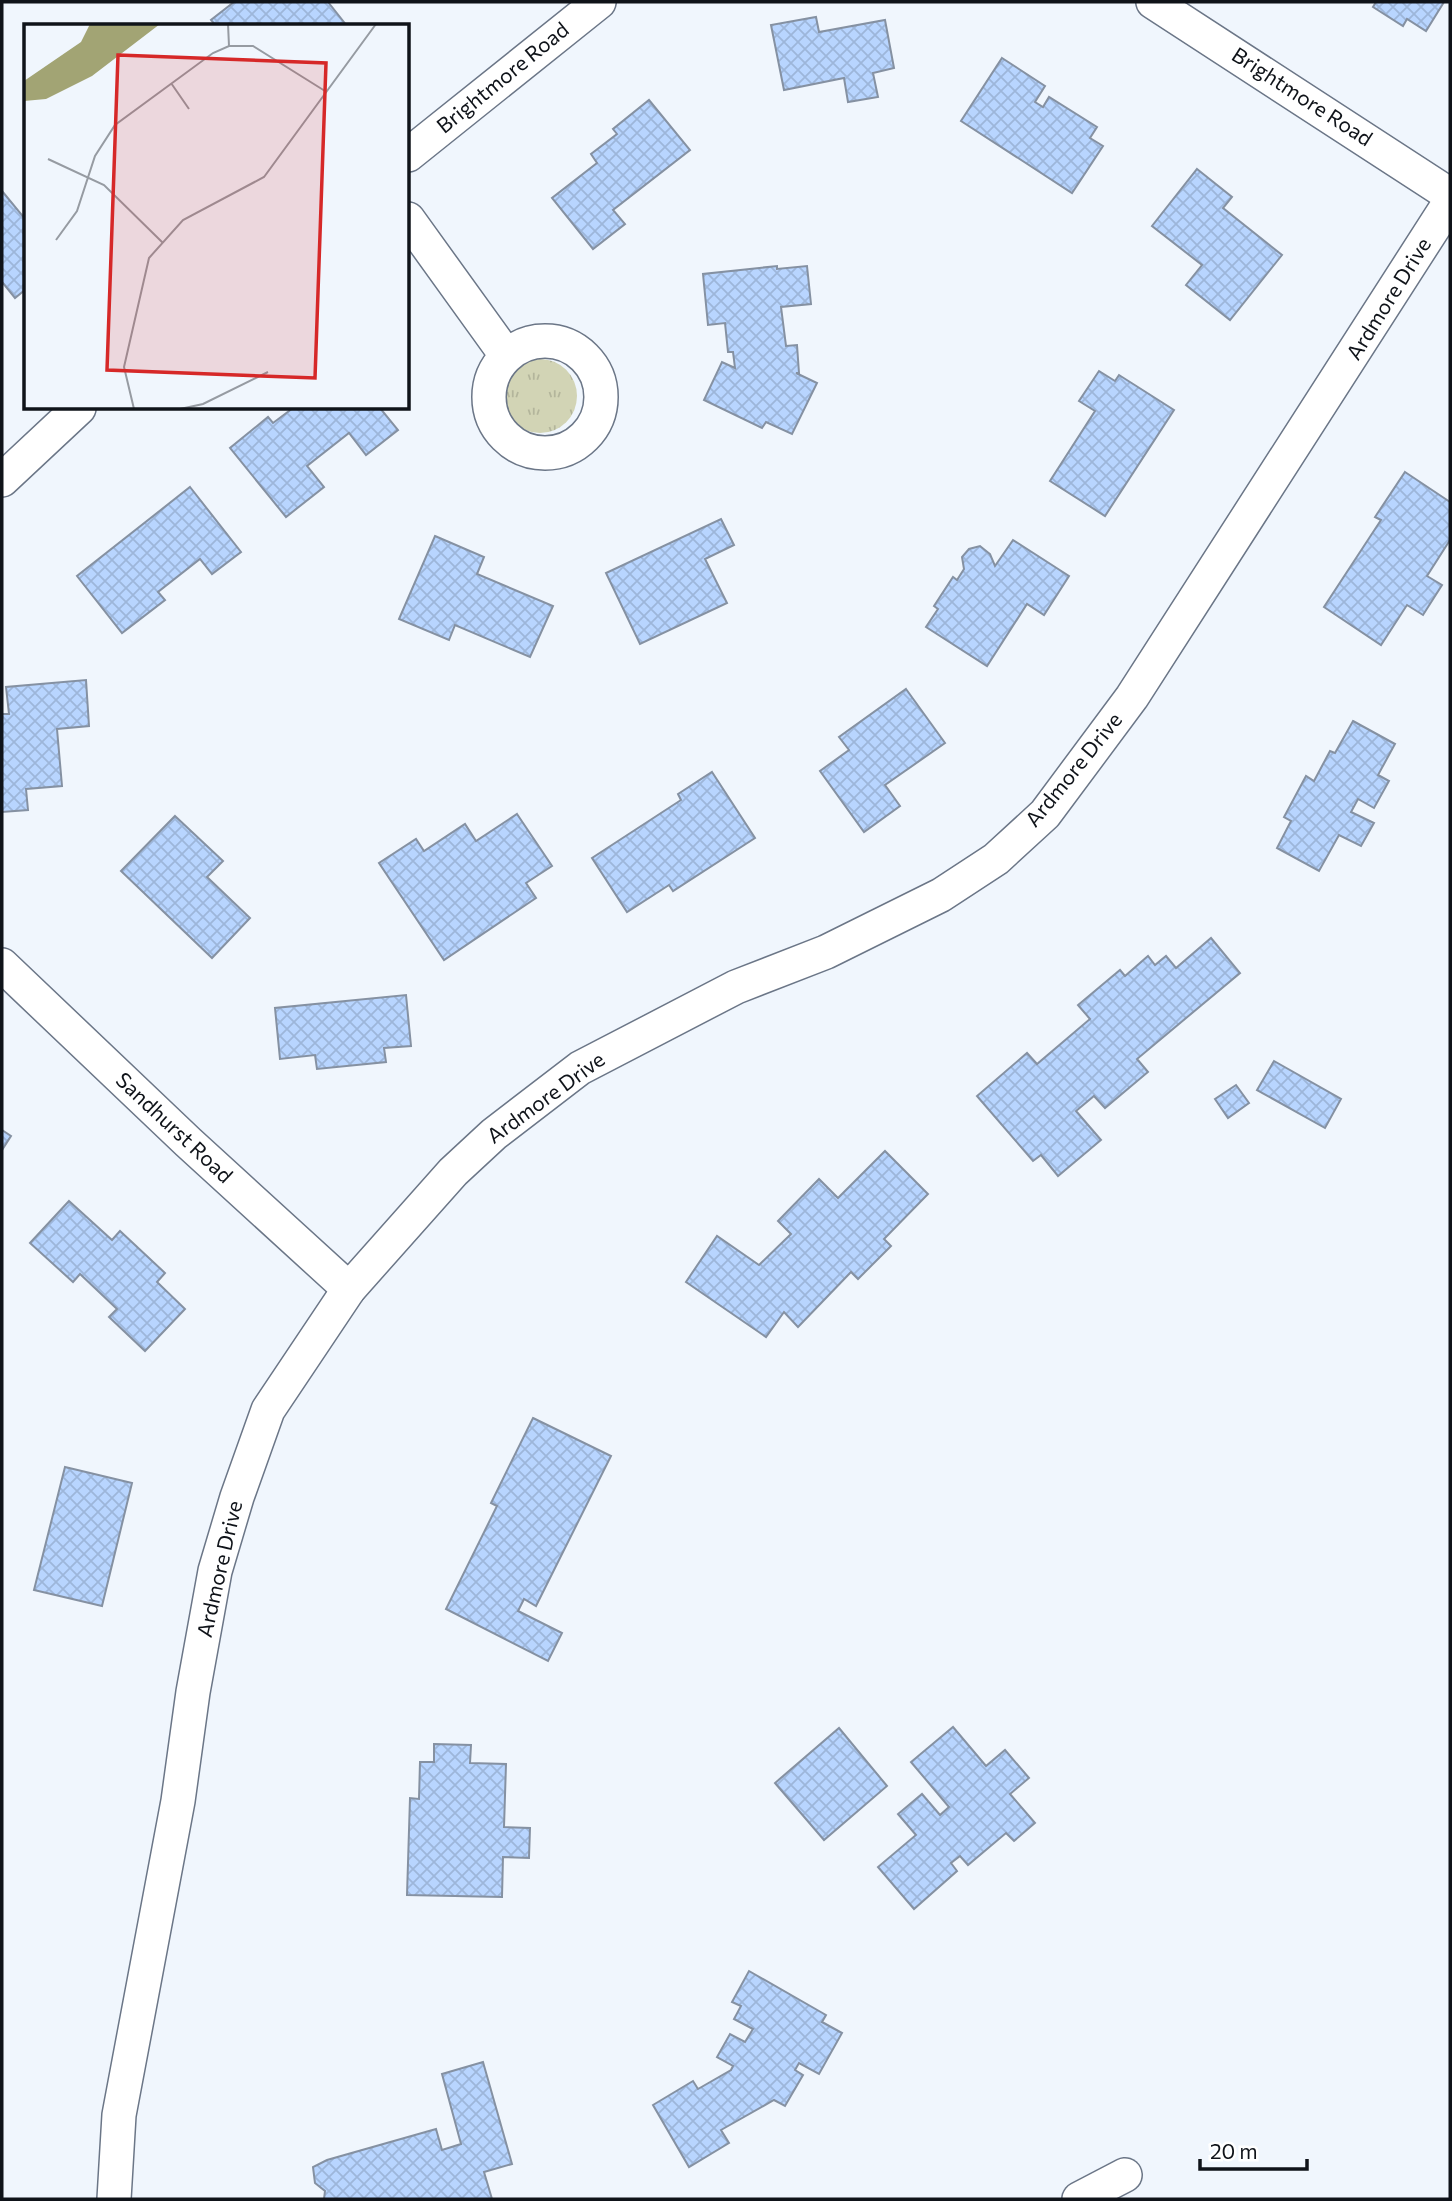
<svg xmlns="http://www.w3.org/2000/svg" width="1452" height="2201" viewBox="0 0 1452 2201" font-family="Commissioner,sans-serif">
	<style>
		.grass { fill: url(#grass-tufts) }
		.building { fill: url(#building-cross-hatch); stroke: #8591a2; stroke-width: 2 }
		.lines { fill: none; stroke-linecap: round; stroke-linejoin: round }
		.minor-casing { stroke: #6b7687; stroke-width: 36 }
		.minor { stroke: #fff; stroke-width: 33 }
		.labels { text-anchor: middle; stroke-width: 6; stroke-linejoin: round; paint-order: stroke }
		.street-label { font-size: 21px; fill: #0f1319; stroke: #fff }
		.inset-road { fill: none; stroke: #969ba2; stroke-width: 2 }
		.view { fill: #d62828; fill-opacity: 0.15; stroke: #d62828; stroke-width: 3.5 }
		.inset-edge { fill: none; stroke: #0f1319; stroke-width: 3.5 }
	</style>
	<defs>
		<pattern id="grass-tufts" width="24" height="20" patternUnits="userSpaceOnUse" patternTransform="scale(1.75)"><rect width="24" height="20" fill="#d2d4b5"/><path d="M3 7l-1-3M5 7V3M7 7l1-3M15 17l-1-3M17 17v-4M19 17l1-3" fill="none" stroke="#b3b59b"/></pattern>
		<pattern id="building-cross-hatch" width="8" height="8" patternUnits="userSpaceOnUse" patternTransform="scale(1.75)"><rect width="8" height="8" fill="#b8d5ff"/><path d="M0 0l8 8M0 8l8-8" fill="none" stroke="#9db6da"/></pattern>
	</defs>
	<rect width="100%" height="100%" fill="#f0f6fd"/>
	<!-- grass -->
	<circle class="grass" cx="540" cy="396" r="37"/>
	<!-- building -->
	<g class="building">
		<path d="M234,2H328L347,26H216L211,20Z"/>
		<path d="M1376,2H1444L1426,31L1407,19L1403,26L1373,7Z"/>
		<path d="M816,17L819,32L885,20L894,68L873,73L878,97L848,102L844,78L784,90L771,25Z"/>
		<path d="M1002,58L1045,86L1035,102L1043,107L1049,97L1097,127L1090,138L1103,146L1072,193L961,121Z"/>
		<path d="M649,100L690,150L613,210L625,224L593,249L552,198L597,163L591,154L617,134L613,129Z"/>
		<path d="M1197,169L1232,197L1223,208L1282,255L1230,320L1186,285L1202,265L1152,226Z"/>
		<path d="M2,191L26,220V289L15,298L2,282Z"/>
		<path d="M777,266V269L807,266L811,304L781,307L786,346L797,345L799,373H796L817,383L792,434L766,422L762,428L704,400L722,362L735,368L733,352H728L725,323L708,325L703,274Z"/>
		<path d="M1099,371L1115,381L1119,375L1174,410L1105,516L1050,481L1095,411L1079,401Z"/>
		<path d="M293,408H380L398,430L366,455L349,433L307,466L324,487L286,517L230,448L268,417L273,423Z"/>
		<path d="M1405,472L1450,502V540L1427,576L1442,585L1423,615L1407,605L1381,645L1324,607L1381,520L1375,517Z"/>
		<path d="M190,487L241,552L212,574L200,559L158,592L165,600L122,633L77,576Z"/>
		<path d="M721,519L734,545L705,559L727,603L640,644L606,573Z"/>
		<path d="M435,536L484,557L477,574L553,606L530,657L455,625L449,640L399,619Z"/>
		<path d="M1013,540L1069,576L1044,615L1027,604L987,666L926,627L938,609L934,606L953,577L957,580L964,569L962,557L969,549L980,546L990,554L995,566Z"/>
		<path d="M86,680L89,726L57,729L62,786L26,789L28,810L2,812V714H9L6,687Z"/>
		<path d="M906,689L945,743L885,785L900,806L864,832L820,771L849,750L839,737Z"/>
		<path d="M1353,721L1395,744L1378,775L1389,781L1374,808L1358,799L1351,812L1374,823L1361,846L1339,835L1319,871L1277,848L1291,821L1284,817L1306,776L1314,781L1330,751L1335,753Z"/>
		<path d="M712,772L755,838L673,891L669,885L627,912L592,858L681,800L678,794Z"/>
		<path d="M517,814L552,866L526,883L536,898L444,960L379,863L416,839L424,851L465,824L476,841Z"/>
		<path d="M175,816L223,861L207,877L250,918L212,958L121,871Z"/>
		<path d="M1211,938L1240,973L1137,1059L1148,1072L1105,1108L1094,1096L1076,1111L1101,1140L1058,1176L1041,1155L1033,1161L977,1096L1027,1053L1037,1064L1090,1019L1078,1005L1120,970L1125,976L1148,956L1155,965L1166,956L1176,968Z"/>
		<path d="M406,995L411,1046L384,1048L386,1062L317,1069L315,1055L280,1059L275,1008Z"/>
		<path d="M1274,1061L1341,1099L1325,1128L1257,1090Z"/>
		<path d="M1236,1085L1249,1103L1228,1118L1215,1099Z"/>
		<path d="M2,1130L11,1136L2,1150Z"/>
		<path d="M885,1151L928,1194L884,1239L891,1246L858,1279L851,1272L798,1327L784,1312L766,1337L686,1282L717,1236L759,1265L791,1234L778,1221L819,1179L838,1198Z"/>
		<path d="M69,1201L112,1240L120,1231L165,1273L157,1282L185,1309L145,1351L109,1317L117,1309L80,1274L73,1282L30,1243Z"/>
		<path d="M533,1418L611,1456L536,1606L524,1599L518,1611L562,1633L548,1661L446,1609L497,1506L491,1503Z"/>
		<path d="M65,1467L132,1483L102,1606L34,1590Z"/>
		<path d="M953,1727L986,1766L1005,1750L1029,1778L1010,1794L1035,1823L1014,1841L1006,1833L968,1865L960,1856L951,1863L957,1871L914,1909L878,1867L916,1835L898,1814L922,1794L940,1815L949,1807L911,1762Z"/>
		<path d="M839,1728L887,1786L824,1840L775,1783Z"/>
		<path d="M434,1744L471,1745L470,1763L506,1764L504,1827L530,1828L529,1858L503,1857L502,1897L407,1895L410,1798L419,1799L420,1762H434Z"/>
		<path d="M749,1971L826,2015L822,2022L842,2033L819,2074L799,2063L795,2070L803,2075L785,2106L774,2100L721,2130L729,2143L689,2167L653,2105L693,2081L698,2089L731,2070L733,2066L717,2057L730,2034L745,2042L753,2029L734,2019L741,2006L732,2002Z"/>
		<path d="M483,2062L512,2164L484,2172L492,2199H324L325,2191L315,2183L313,2167L327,2160L436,2129L442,2150L461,2144L442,2074Z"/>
	</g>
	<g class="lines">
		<!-- minor casing -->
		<g class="minor-casing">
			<g id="minor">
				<path d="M1153,2L1450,195"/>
				<path d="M408,155L599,2"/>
				<path d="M408,219L506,355"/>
				<circle cx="545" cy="397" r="56"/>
				<path d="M2,480L79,408"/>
				<path d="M2,965L188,1142L349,1289"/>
				<path d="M114,2199L119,2115L178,1801L193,1692L215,1571L237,1497L268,1410L349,1289L453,1172L494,1134L580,1068L736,987L826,952L941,895L996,859L1045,814L1132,697L1450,202"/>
				<path d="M1079,2199L1125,2175"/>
			</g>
		</g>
		<!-- minor -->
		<use href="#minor" class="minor"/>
	</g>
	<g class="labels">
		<!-- street labels -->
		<g class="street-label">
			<text transform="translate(503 78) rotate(-39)" y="7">Brightmore Road</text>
			<text transform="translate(1302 97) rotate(33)" y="7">Brightmore Road</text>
			<text transform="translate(1389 299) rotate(-58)" y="7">Ardmore Drive</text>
			<text transform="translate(1074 770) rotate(-51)" y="7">Ardmore Drive</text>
			<text transform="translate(546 1098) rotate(-36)" y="7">Ardmore Drive</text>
			<text transform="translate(174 1128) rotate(43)" y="7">Sandhurst Road</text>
			<text transform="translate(220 1569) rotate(-77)" y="7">Ardmore Drive</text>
		</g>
	</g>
	<!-- overview -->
	<g transform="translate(24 24)">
		<rect width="385" height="385" fill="#f0f6fd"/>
		<path d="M66,0H136L68,52L22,75L0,77V57L57,18Z" fill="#a2a474"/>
		<path class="inset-road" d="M204,0L205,22M147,59L165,85M24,135L80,161L138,218M32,216L53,187L71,132L91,101L189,29L205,22H229L301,67M110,385L100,343L125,234L159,196L240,153L352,0M156,385L179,380L244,348"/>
		<path class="view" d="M94,31L302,39L291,354L83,346Z"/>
		<rect width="385" height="385" class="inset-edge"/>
	</g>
	<!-- border -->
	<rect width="1452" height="2201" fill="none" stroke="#0f1319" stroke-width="7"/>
	<!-- scale -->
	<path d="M1200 2159v10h107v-10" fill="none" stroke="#0f1319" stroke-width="3.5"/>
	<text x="1210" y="2159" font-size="21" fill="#0f1319" stroke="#ffffff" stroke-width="5" paint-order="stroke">20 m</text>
</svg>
